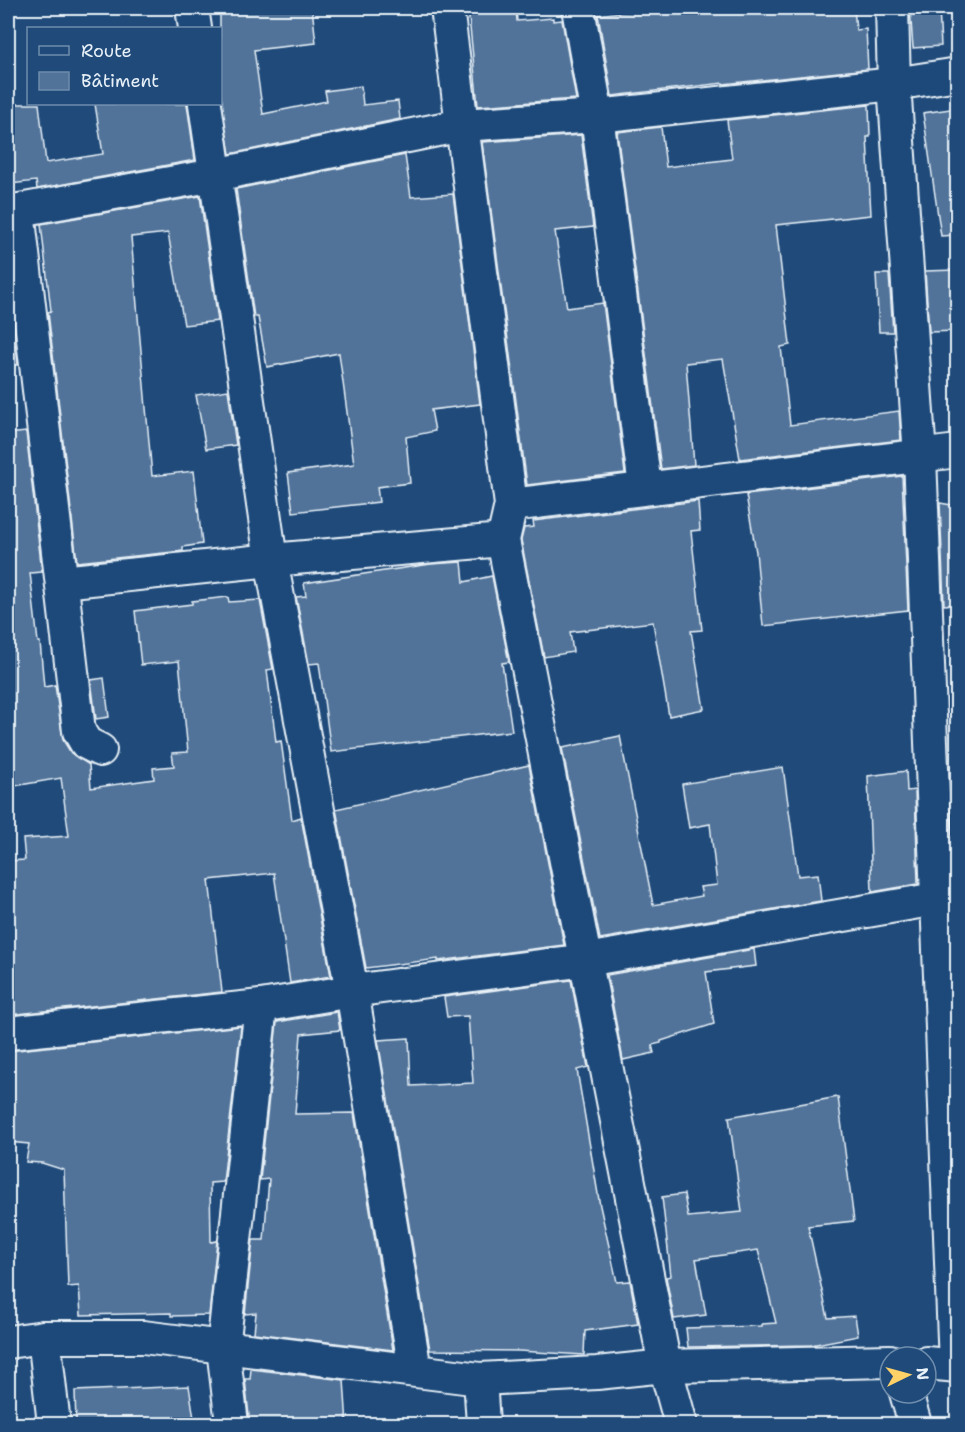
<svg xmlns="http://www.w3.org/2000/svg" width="965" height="1432" viewBox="0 0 965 1432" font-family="'Shantell Sans',sans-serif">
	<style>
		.building { fill: #517399; stroke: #e8f1f8; stroke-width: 1.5 }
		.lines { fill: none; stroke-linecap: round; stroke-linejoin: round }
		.street-casing { stroke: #e8f1f8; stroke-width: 36 }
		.street { stroke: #1f4a7a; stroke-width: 32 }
	</style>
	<rect width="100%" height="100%" fill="#1f4a7a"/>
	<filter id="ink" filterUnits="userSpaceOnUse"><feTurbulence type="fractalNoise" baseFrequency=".0167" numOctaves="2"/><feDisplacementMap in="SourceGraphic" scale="12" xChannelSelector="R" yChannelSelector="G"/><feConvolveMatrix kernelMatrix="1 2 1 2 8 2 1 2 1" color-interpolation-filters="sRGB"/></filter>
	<g filter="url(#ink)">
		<!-- building -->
		<g class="building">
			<path d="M220,8H312L316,43L254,50L263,114L327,101L325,91L361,86L363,105L398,101L400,119L230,154L220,96Z"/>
			<path d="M468,8H516L517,21L553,18V21L562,20L576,99L478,106Z"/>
			<path d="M657,8H854L856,30L866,29L868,69L723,84V83L612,96L598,15Z"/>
			<path d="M910,8H939L941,46L913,48Z"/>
			<path d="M8,104H39L46,163L103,154L95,104H187L195,160L37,189L36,181L10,184L8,157Z"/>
			<path d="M869,105L870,137H867L871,215L776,225L790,345L781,347L790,425L899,411L901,440L740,459L723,359L686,363L694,465L661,469L617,132L661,127L666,167L732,159L727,120Z"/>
			<path d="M957,108V235L941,236L923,113Z"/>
			<path d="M581,135L593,227L555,231L567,308L603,303L625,473L527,485L482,142Z"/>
			<path d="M405,155L411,197L453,194L480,404L431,410L435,431L406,437L410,483L377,487L379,502L293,512L288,473L354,464L339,353L267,367L258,317H254L236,189Z"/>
			<path d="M200,196L218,321L184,325L168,233L131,237L152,476L194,471L202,544L183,547V551L77,562L48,312L51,311L41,224Z"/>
			<path d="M957,270V331L929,332L925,271Z"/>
			<path d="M876,274H889L893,332H879Z"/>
			<path d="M16,345L18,365H8V346Z"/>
			<path d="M228,390L236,445L206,449L196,395Z"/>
			<path d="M26,432L42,572L30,573L38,642H40L44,687L55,685L63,740L71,753L89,765L91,788L154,779L153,768L174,766L172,753L188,752L179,661L141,665L135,611L192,604V601L228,597L229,602L260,600L273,669L267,670L276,742L281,741L292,820L301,817L331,976L290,983L274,873L209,880L222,992L8,1015V968H13L8,902V861L25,860L23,839L69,836L61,778L8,787V434Z"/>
			<path d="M902,476L908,610L763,626L756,552L746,495Z"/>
			<path d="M698,501L700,530L691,531L702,630L691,631L704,709L669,716L653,622L570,632L573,652L544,657L521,540L524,528L534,527L533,521Z"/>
			<path d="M940,503L957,506V604L944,605Z"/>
			<path d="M462,562L464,582L492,576L509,662L502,663L512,731L331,752L319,663L309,664L296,597L306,596L304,583L431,564Z"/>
			<path d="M104,678L109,717L96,719L91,680Z"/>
			<path d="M620,736L653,905L702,896L700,887L717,885L710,824L689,828L682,784L783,767L798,876L818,874L821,901L600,939L562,748Z"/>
			<path d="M529,765L564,945L438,961V959L366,968L336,809Z"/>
			<path d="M906,771L907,791L915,790L918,884L872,892L868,776Z"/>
			<path d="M957,812V879H954L952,813Z"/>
			<path d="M754,949L756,966L706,972L714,1024L661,1041V1043L652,1045L654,1053L623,1060L607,975Z"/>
			<path d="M571,980L588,1067L577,1070L600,1206L617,1282L630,1281L638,1324L585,1331L584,1355L519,1351L430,1350L378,1040L409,1038L411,1086L473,1083L468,1016L447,1017L444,997Z"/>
			<path d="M337,1012L340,1030L301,1034L295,1114L354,1113L393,1350L254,1333L256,1313L245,1314L253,1240H264L269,1179L260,1180L277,1022Z"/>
			<path d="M241,1026L223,1182L210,1183L211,1242L217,1241L209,1315L171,1316V1313L81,1315L79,1286L68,1287L64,1170L42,1163L26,1162L29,1144L8,1142V1051Z"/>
			<path d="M838,1097L854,1221L808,1226L828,1318L855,1316L858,1336L811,1345L688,1347L686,1328L762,1326V1324L776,1323L758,1250L696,1259L706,1315L674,1319L666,1277L671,1276L662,1197L684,1194L688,1217L742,1212L729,1117Z"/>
			<path d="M251,1369L344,1380L347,1425H250L245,1379H250Z"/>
			<path d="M189,1386L195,1425H76L75,1391Z"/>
		</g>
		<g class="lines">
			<!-- street casing -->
			<g class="street-casing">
				<g id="street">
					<path d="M192,8L195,28"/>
					<path d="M447,8L511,505L503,540L665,1366L681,1424"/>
					<path d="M578,8L597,116L645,487"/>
					<path d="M892,8L894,84L920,456L955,1366"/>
					<path d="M205,104L271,560L352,991L415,1370"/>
					<path d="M18,211L79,731L86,743L100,750"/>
					<path d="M8,212L215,175L462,125L597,116L894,84L958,74"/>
					<path d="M511,505L958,451"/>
					<path d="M62,582L271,560L503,540"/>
					<path d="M8,1033L261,1006L352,991L586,960L936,899L957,897"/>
					<path d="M44,1337L54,1424"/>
					<path d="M8,1342L44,1337H143L480,1379L597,1373L665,1366L890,1361"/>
					<path d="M926,1363L958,1366"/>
					<path d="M480,1379L483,1424"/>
					<path d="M906,1393L915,1424"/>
					<path d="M232,1424L223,1348L261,1006"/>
				</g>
			</g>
			<!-- street -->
			<use href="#street" class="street"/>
		</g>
	</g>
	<!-- margin -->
	<rect width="965" height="1432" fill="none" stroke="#1f4a7a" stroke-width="30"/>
	<rect x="15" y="15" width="935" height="1402" fill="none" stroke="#e8f1f8" stroke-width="2" filter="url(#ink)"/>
	<!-- legend -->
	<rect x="27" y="27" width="195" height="78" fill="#1f4a7a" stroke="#6f8dac" stroke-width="1.5"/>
	<rect x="39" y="46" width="30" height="9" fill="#1f4a7a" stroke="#6f8dac" stroke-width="1.5"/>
	<text x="81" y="57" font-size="18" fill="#e8f1f8">Route</text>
	<rect x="39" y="72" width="30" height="18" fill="#517399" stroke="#6f8dac" stroke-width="1.5"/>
	<text x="81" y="87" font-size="18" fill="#e8f1f8">Bâtiment</text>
	<!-- north arrow -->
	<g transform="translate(908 1375) rotate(85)"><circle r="28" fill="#1f4a7a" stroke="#6f8dac" stroke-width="1.5"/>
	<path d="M0-4.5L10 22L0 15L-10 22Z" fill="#ffd166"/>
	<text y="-9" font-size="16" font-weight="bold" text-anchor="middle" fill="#e8f1f8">N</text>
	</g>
</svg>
